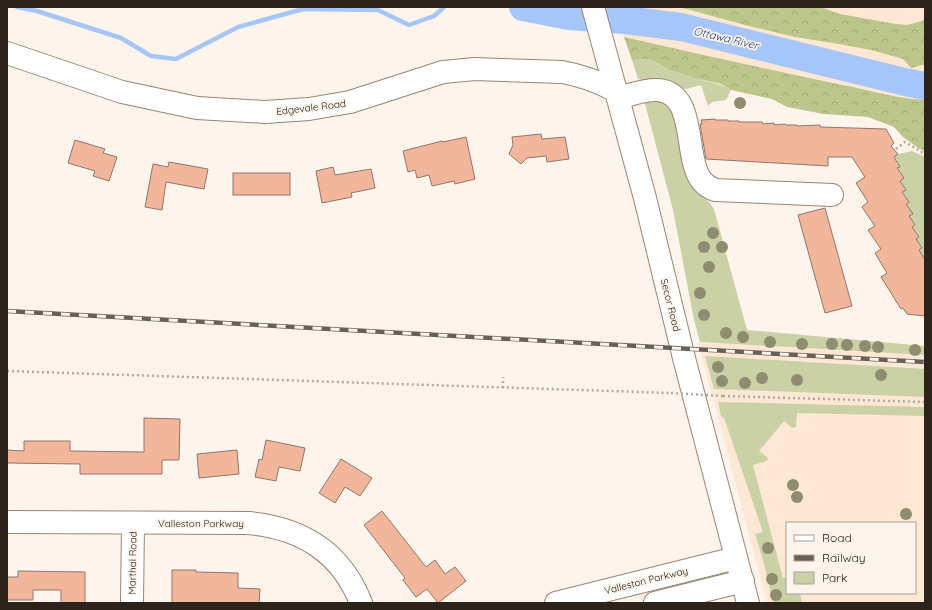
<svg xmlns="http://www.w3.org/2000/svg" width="932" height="610" viewBox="0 0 932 610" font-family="Quicksand,sans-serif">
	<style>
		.built { fill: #ffe8d3; fill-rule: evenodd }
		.green { fill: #cad1a7 }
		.forest { fill: url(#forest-crowns) }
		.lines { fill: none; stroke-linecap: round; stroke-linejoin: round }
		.stream { stroke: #a6c6f9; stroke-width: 4.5 }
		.river { stroke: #a6c6f9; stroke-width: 28 }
		.building { fill: #f2b69a; stroke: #90766a }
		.minor-casing { stroke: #998572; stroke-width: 24 }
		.major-casing { stroke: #998572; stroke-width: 24 }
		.path { stroke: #b1a9a1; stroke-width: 2.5; stroke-dasharray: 2 3; stroke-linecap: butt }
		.minor { stroke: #fff; stroke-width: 22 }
		.major { stroke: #fff; stroke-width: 22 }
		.rail-casing { stroke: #686058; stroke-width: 4.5 }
		.rail { stroke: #fdf4ec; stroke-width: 3; stroke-dasharray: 9; stroke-linecap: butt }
		.path-bridge { stroke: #b1a9a1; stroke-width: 2.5; stroke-dasharray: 2 3; stroke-linecap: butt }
		.tree { fill: #8e8d6f }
		.labels { text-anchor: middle; stroke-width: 3.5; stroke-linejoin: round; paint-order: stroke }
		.street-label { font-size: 10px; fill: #2b231c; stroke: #fdf4ec }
		.water-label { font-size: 11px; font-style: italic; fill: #1e4480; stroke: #fdf4ec }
	</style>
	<defs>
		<pattern id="forest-crowns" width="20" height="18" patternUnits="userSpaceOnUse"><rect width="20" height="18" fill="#bdc68a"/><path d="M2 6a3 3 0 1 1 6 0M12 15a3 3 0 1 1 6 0" fill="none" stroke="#a3aa76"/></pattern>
	</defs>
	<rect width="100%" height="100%" fill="#fdf4ec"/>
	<!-- built -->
	<g class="built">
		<path d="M616,7H925V178L909,100L852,86L779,72L624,37Z"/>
		<path d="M698,342L925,355V603H767ZM787,523H915V593H787Z"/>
	</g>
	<!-- green -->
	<g class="green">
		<path d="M649,59C663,67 677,73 693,77C707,82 718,82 731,90L726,100L712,102L708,106L701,85L686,89L638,79L632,60Z"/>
		<path d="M651,98L670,104L700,194L709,202L714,209L747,330L925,346V355L700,342L694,320L673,210L645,104V102Z"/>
		<path d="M912,151L925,157V260L919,250L922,248L916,239L919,237L912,227L915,225L909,216L913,214L906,204L909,202L902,192L906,190L900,181L904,178L897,168L900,167L894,157L898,154Z"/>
		<path d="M705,356L925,369V397L714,389Z"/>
		<path d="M718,402L925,407V416L797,413L796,427L792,428L784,421L759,451L767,457L768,460L764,462L753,465L783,578L787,577V593H800L802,603H773L763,560L755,534L763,532L724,418L721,416Z"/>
	</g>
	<!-- forest -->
	<g class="forest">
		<path d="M679,7H820L840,14L896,24L907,25L925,20V65C918,65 917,67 911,68L903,59L871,50L833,43L795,37L745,25Z"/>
		<path d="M624,37C695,53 766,69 838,84C867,89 896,99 925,100V151L918,148L903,137L894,127L868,117L824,114L787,107L772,99L731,90L721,84L695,78L670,70L649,59L632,60Z"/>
	</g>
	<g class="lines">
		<!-- stream -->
		<path class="stream" d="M17,7L37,11L121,38L151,56L176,59L238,27L303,9L378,10L409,25L434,16L444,7"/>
		<!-- river -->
		<path class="river" d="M523,7L569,16L625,20L681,27L905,82L925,86"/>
	</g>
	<!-- building -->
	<g class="building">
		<path d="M715,119V120H728V121H739V122H762L763,124L774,123V125L785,124L786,125H797V126L820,125V127L886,129L894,143L891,146L898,154L894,157L900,167L897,168L904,178L900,181L906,190L902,192L909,202L906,204L913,214L909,216L915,225L912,227L919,237L916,239L922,248L919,250L925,260V316L907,314L903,308L901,309L881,277L887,273L875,253L881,249L868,230L875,226L862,207L868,202L856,183L865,177L852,157H828V166L706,159L700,124H702L701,120Z"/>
		<path d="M541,134L542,139L565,137L569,159L547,162L546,156L527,158L521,164L509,154L513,145L512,137Z"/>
		<path d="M466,137L475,179L455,184L454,181L432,186L429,175L417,178L415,170L408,172L403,151L442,141L443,142Z"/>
		<path d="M75,140L105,149L103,153L117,157L109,181L93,176L95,171L68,163Z"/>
		<path d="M169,162L208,169L204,189L166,182L162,210L145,207L153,164L168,167Z"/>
		<path d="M333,167L335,175L371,169L375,188L351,193L352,197L322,203L316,171Z"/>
		<rect x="233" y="173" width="57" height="22"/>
		<path d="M825,208L852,306L825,313L798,215Z"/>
		<path d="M144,418L180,419L179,460H162V474H80V464L7,463V450L24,451V441H70V451L144,452Z"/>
		<path d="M266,440L305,448L300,471L279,467L276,481L255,477L259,459L262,460Z"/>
		<path d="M237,450L239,474L199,478L197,454Z"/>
		<path d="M341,459L372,478L360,496L345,487L335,503L319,493Z"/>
		<path d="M382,511L426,567L435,560L445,574L455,567L466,581L438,603L427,589L416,597L403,580L405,578L364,525Z"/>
		<path d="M172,570H196V572L238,573V588L260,589L259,603H172Z"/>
		<path d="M18,571L85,572V603H61V590H33V600H7V577H18Z"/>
	</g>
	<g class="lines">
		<!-- minor casing -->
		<g class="minor-casing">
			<g id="minor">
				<path d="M7,53L122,92L197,108L265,112L309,109L350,102L443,72L475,69L562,72C580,75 599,82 616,91"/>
				<path d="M618,98C630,95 645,89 658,90C698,93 683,158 702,181C706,186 710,188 715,190L832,195"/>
				<path d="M7,522L248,523C302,528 341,552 361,603"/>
				<path d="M132,603L133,523"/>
				<path d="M556,603L736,558"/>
				<path d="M655,603L743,581"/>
			</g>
		</g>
		<!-- major casing -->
		<g class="major-casing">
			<path id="major" d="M593,7L645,198L684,358L748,603"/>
		</g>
		<!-- path -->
		<g class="path">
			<path d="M896,149L905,142L925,154"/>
			<path d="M7,371L671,393"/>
			<path d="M503,388V377"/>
			<path d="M723,396L925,402"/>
		</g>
		<!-- minor -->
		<use href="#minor" class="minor"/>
		<!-- major -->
		<use href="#major" class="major"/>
		<!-- rail casing -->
		<g class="rail-casing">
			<path id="rail" d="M7,311L925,362"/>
		</g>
		<!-- rail -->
		<use href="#rail" class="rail"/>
		<!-- path-bridge -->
		<path class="path-bridge" d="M671,393L723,396"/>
	</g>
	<!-- trees -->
	<g class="tree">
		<circle cx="740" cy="103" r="6"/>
		<circle cx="713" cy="233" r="6"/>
		<circle cx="704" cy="247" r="6"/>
		<circle cx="722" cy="247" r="6"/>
		<circle cx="709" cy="267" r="6"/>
		<circle cx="700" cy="293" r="6"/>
		<circle cx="704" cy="315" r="6"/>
		<circle cx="726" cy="333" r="6"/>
		<circle cx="743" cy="337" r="6"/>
		<circle cx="770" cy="342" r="6"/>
		<circle cx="802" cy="344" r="6"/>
		<circle cx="832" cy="344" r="6"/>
		<circle cx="847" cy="345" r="6"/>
		<circle cx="865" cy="346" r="6"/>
		<circle cx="878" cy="347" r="6"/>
		<circle cx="915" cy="350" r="6"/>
		<circle cx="718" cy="367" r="6"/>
		<circle cx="881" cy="375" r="6"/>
		<circle cx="762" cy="378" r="6"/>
		<circle cx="797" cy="380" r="6"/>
		<circle cx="722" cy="381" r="6"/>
		<circle cx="745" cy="383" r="6"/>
		<circle cx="793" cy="485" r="6"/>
		<circle cx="797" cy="497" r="6"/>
		<circle cx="906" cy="514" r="6"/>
		<circle cx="768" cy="548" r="6"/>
		<circle cx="772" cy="579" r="6"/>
		<circle cx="776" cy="595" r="6"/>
	</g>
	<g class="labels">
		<!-- street labels -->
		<g class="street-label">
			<text transform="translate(311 107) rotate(-7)" y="4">Edgevale Road</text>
			<text transform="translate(671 305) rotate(76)" y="4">Secor Road</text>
			<text x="201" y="527">Valleston Parkway</text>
			<text transform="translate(132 563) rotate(-89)" y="4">Marthal Road</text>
			<text transform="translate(646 580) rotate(-14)" y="4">Valleston Parkway</text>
		</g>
		<!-- water labels -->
		<g class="water-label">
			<text transform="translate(726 38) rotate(13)" y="4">Ottawa River</text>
		</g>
	</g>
	<!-- border -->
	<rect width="932" height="610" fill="none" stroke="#2b231c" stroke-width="16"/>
	<!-- legend -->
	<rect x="786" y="522" width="130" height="72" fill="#fdf4ec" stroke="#a9a099"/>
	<rect x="794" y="535" width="20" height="6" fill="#ffffff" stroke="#a9a099"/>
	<text x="822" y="542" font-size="12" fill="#2b231c">Road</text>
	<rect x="794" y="555" width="20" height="6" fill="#686058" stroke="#a9a099"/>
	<text x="822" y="562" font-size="12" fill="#2b231c">Railway</text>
	<rect x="794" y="572" width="20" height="12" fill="#cad1a7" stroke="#a9a099"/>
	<text x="822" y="582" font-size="12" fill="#2b231c">Park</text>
</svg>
